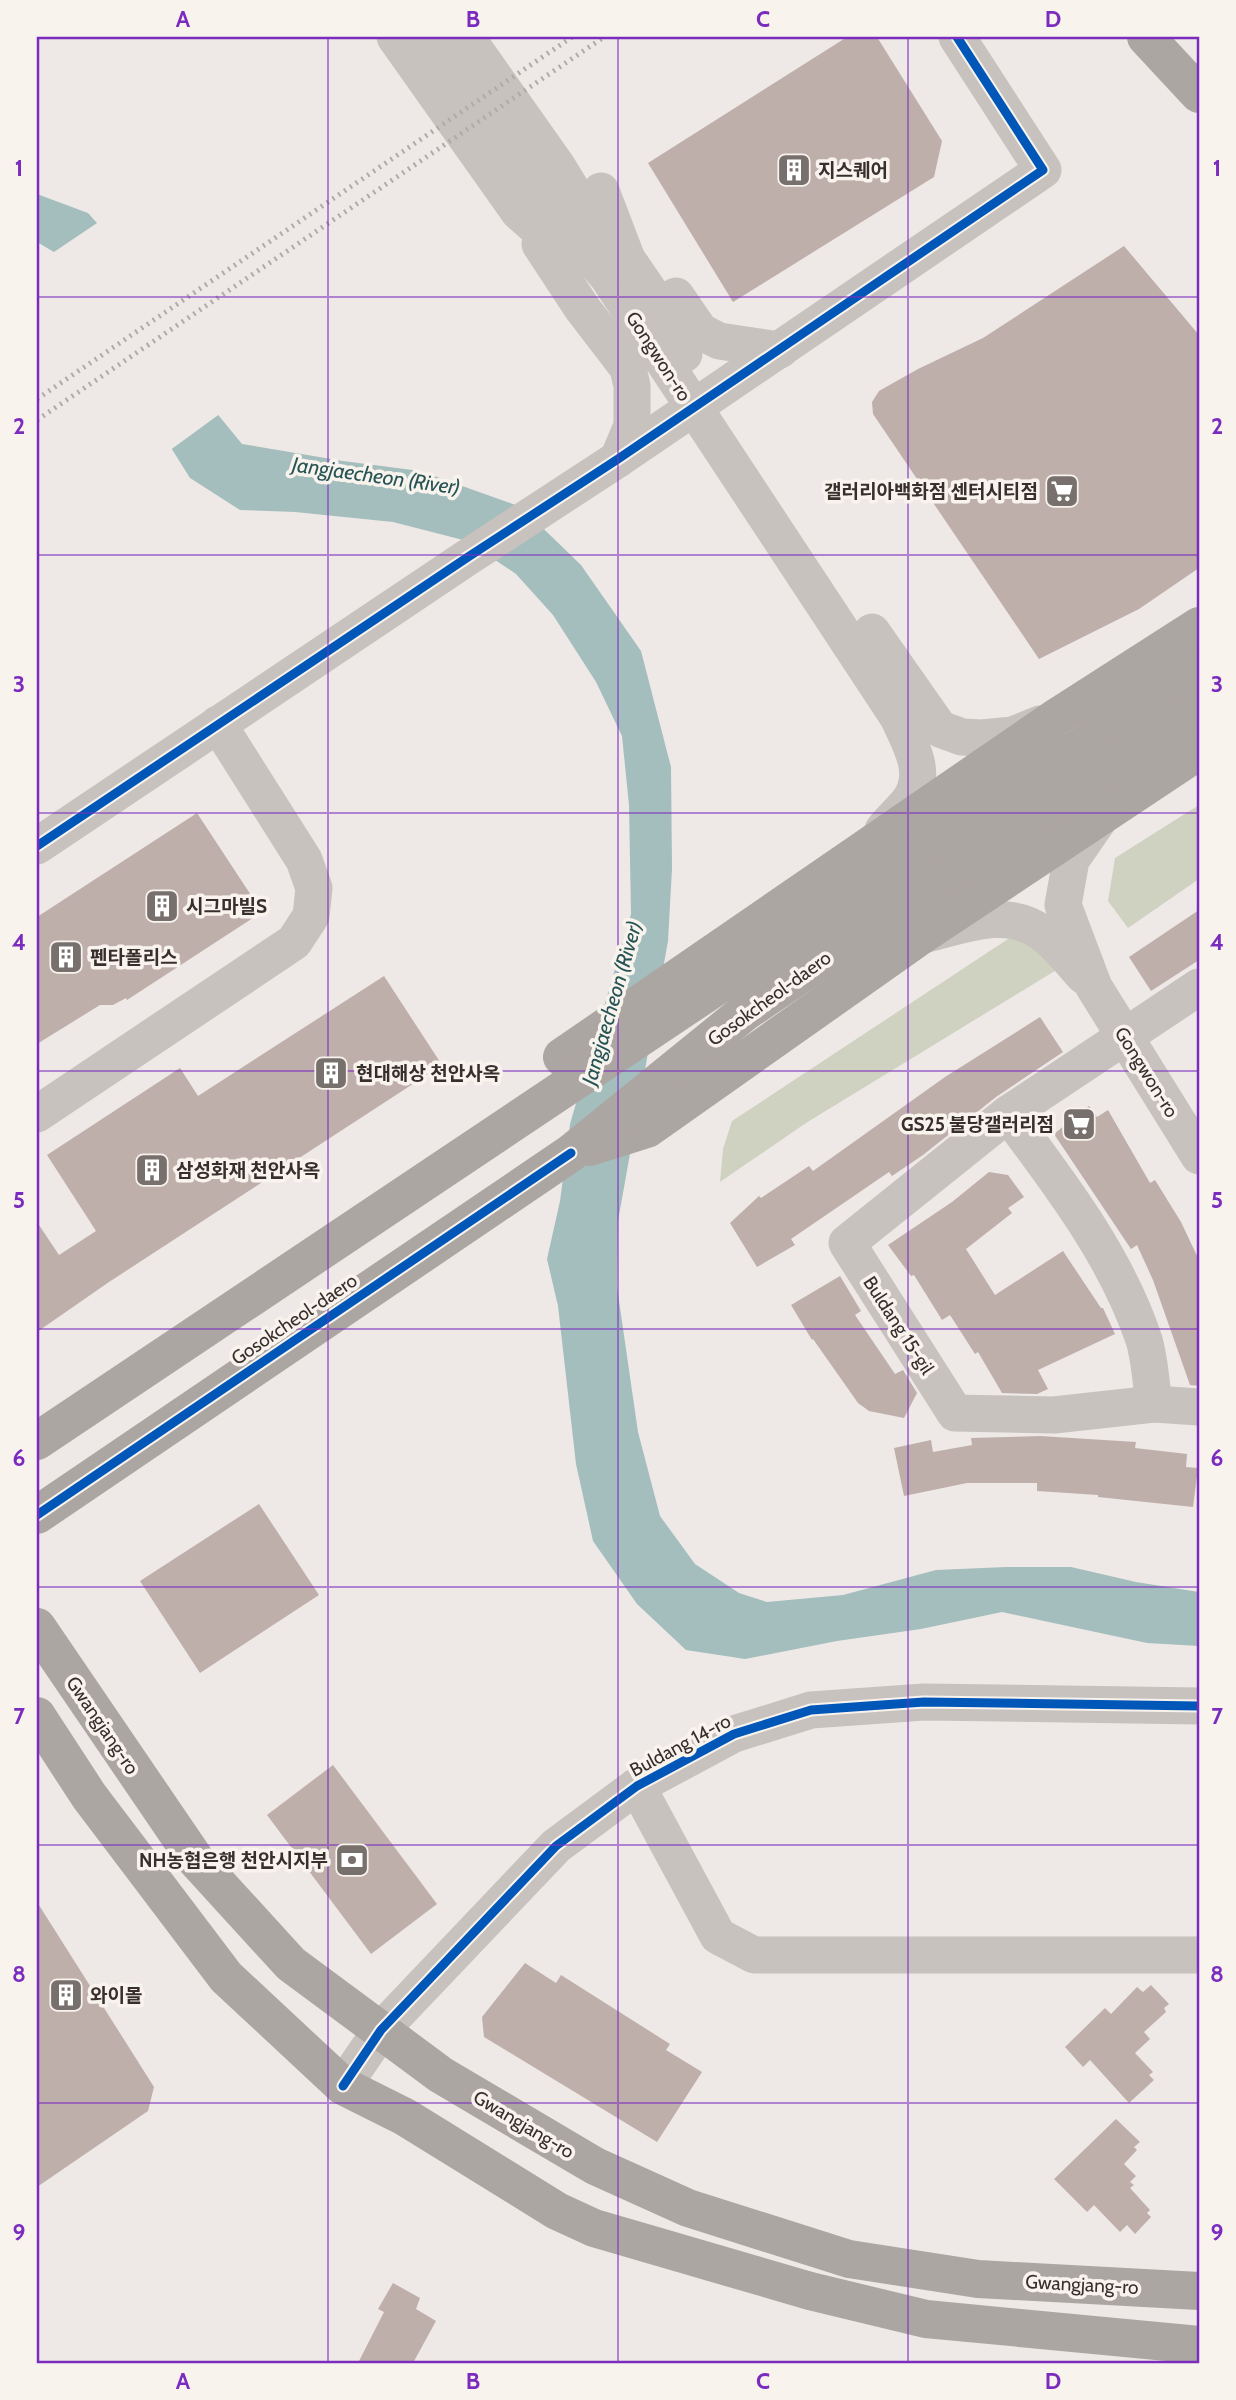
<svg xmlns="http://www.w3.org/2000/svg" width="1236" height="2400" viewBox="0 0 1236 2400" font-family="Cabin,'Noto Sans KR',sans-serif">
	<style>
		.green { fill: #d0d2c1 }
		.water { fill: #a4bebd }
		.pier { fill: #eee9e6 }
		.building { fill: #bfafaa }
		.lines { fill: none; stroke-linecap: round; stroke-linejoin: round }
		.minor { stroke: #c7c2be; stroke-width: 37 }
		.major { stroke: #aca6a3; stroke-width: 38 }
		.rail { stroke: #afaba8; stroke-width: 5; stroke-dasharray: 2 5; stroke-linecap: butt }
		.cycleway-casing { stroke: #f9f3ee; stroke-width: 13 }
		.cycleway { stroke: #0057b8; stroke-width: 9 }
		.grid { fill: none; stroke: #7b2cbf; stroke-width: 2; stroke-opacity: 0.55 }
		.labels { text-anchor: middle; stroke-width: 7; stroke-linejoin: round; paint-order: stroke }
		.poi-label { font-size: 19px; font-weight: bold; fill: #382f2c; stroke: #f9f3ee; text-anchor: start }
		.street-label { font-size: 19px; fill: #382f2c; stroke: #f9f3ee }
		.water-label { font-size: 21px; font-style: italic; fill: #265455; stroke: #f9f3ee }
		.neatline { fill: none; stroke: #7b2cbf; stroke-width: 2.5 }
		.grid-label { font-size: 23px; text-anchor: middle; font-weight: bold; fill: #7b2cbf }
	</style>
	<rect width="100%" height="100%" fill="#eee9e6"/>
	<!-- green -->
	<g class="green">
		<path d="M1199,805V879L1128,928L1108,901L1115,858Z"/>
		<path d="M1008,939H1022L1058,969L806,1123L720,1182L723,1149L732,1121Z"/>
	</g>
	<!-- water -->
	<path class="water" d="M37,194L88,213L130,260L210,405L242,444L343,461L420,471L521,507L581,565L641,651L671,767L672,869L668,941L618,1221L617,1287L638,1432L660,1516L695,1564L739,1593L767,1602L843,1595L936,1570L1006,1567H1071L1136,1582L1199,1592V1646L1147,1643L1002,1612L921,1629L837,1641L745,1659L686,1650L637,1604L593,1541L576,1464L558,1306L547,1259L560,1201L570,1124L631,914L629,805L622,736L596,682L553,615L516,574L467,541L393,522L295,512L240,510L190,478L163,435L88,293L59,255L37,242Z"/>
	<!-- pier -->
	<path class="pier" d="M100,221L133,258L213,403L221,413L169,451L85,295L57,257L51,254Z"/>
	<!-- building -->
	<g class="building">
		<path d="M847,37H877L942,141L934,177L733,302L648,163Z"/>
		<path d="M1124,246L1199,335V568L1139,609L1039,659L873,414L872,402L879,391L918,369L983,338Z"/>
		<path d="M197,813L262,912L127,1000L126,998L113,1005H100L37,1044V917Z"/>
		<path d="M1199,910V960L1151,991L1129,957Z"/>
		<path d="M384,976L442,1065L109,1282L37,1332V1222L59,1255L96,1231L47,1155L180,1068L198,1096Z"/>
		<path d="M1040,1017L1063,1052L996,1097L923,1155L892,1176L889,1172L791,1239L795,1245L757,1267L730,1223L759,1196L761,1198L809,1166L813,1171L945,1077Z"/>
		<path d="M1089,1106L1097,1117L1108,1110L1150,1183L1155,1180L1181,1222L1199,1260V1386L1190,1385L1153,1280L1137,1245L1131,1249L1054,1134Z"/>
		<path d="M989,1172L1008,1175L1024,1197L1008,1208L1012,1213L966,1249L995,1295L1063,1251L1101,1308H1103L1115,1334L1038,1370L1048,1389L1037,1394L1002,1393L978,1352L975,1354L950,1315L942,1320L914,1275L911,1276L888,1245L952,1202Z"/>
		<path d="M840,1276L861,1311L855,1315L895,1374L903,1370L917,1393L904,1418L869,1411L858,1403L813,1339L812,1340L791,1305Z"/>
		<path d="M1040,1436L1136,1442L1135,1448L1187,1454L1186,1467L1198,1468L1193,1507L1098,1497V1495L1037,1491V1483H967L904,1496L894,1448L931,1440L933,1452L972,1445L971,1438Z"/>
		<path d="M259,1504L319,1595L200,1673L140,1581Z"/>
		<path d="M333,1765L437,1904L371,1954L267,1815Z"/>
		<path d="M37,1902L154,2087L148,2111L37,2187Z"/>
		<path d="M525,1963L556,1983L561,1975L670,2044L666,2050L702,2072L657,2142L484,2037L482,2017Z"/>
		<path d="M1151,1985L1169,2004L1164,2008L1166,2012L1144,2032L1150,2039L1135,2053L1153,2072L1149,2075L1154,2080L1129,2103L1090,2060L1083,2067L1065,2047L1105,2008L1111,2014L1137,1987L1143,1992Z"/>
		<path d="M1116,2119L1140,2142L1134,2147L1137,2150L1124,2164L1136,2176L1130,2182L1134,2185L1130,2188L1150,2210L1147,2213L1151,2217L1135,2234L1127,2225L1120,2232L1094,2205L1087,2212L1054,2179Z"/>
		<path d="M393,2283L420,2298L416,2309L436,2321L413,2363H358L384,2312L378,2309Z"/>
	</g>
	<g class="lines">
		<!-- minor -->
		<g class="minor">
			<path d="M395,37L519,212L572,259"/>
			<path d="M432,37L571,233L608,277L898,717C910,744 929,773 909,801C901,811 891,820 883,830"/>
			<path d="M466,37L557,166L595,228"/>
			<path d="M601,191L627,259L681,338L684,354"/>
			<path d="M540,244L582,308L628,368L632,386V426L618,459"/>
			<path d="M676,296L700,331L719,341L780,350"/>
			<path d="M872,632L940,729L962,737L982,738L1013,735L1040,724"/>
			<path d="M1100,818L1071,860L1063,905L1094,987L1199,1156"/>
			<path d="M37,846L468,557L618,459L1043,170L957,37"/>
			<path d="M927,934C965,925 1007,907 1042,933C1058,944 1071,962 1084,976"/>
			<path d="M1199,987L1008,1114L847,1243L955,1413L1054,1415L1154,1404L1199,1407"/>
			<path d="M37,1114L294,942L311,916L314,888L304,860L218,724"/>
			<path d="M1008,1114C1060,1184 1116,1256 1144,1340C1150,1360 1151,1384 1154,1404"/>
			<path d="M637,1786L718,1936L754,1955H1199"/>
			<path d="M343,2086L381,2030L556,1846L637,1786L734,1734L811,1710L924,1702L1199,1706"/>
		</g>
		<!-- major -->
		<g class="major">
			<path d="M1146,37L1199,94"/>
			<path d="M562,1057L1057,717L1199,626"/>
			<path d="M590,1147L647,1129L919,937L1199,751"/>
			<path d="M37,1441L753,962L1199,669"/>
			<path d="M37,1515L571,1153L745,1012L891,913L1199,708"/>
			<path d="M37,1627L195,1859L291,1964L441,2075L595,2166L688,2208L849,2259L978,2279L1199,2291"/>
			<path d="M37,1716L89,1796L226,1977L343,2086L405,2117L557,2211L594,2228L810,2291L926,2319L1199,2345"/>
		</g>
		<!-- rail -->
		<g class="rail">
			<path d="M37,399L572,37"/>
			<path d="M37,420L604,37"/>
		</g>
		<!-- cycleway casing -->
		<g class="cycleway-casing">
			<g id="cycleway">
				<path d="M37,846L468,557L618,459L1043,170L957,37"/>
				<path d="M37,1515L571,1153"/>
				<path d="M343,2086L381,2030L556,1846L637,1786L734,1734L811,1710L924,1702L1199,1706"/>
			</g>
		</g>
		<!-- cycleway -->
		<use href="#cycleway" class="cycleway"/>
	</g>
	<!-- grid -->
	<path class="grid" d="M328,37V2363M618,37V2363M908,37V2363M37,297H1199M37,555H1199M37,813H1199M37,1071H1199M37,1329H1199M37,1587H1199M37,1845H1199M37,2103H1199"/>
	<!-- icons -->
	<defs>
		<g id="building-square" transform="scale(1.75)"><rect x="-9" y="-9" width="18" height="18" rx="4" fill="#78706d" stroke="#f9f3ee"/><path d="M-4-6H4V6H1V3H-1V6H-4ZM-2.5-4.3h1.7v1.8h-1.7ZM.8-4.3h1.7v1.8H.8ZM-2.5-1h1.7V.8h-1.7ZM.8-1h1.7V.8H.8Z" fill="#fff"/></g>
		<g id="supermarket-square" transform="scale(1.75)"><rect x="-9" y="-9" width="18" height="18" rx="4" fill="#78706d" stroke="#f9f3ee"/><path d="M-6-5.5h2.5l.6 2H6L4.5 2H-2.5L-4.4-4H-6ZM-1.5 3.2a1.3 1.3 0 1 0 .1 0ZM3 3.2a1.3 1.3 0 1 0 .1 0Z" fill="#fff"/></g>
		<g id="bank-square" transform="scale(1.75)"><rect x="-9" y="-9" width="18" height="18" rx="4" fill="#78706d" stroke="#f9f3ee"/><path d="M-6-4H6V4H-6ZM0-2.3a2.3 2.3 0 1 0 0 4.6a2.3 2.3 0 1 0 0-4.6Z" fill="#fff"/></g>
	</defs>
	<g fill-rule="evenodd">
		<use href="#building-square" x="794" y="170"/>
		<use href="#supermarket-square" x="1062" y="491"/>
		<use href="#building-square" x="162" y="906"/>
		<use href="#building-square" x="66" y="957"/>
		<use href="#building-square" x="331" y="1073"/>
		<use href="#supermarket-square" x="1079" y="1124"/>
		<use href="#building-square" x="152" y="1170"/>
		<use href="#bank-square" x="352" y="1860"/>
		<use href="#building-square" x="66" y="1995"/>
	</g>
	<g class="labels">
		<!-- poi labels -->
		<g class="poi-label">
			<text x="818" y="177">지스퀘어</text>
			<text x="1038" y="498" text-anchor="end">갤러리아백화점 센터시티점</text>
			<text x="186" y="913">시그마빌S</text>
			<text x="90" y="964">펜타폴리스</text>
			<text x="356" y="1080">현대해상 천안사옥</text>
			<text x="1054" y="1131" text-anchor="end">GS25 불당갤러리점</text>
			<text x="176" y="1177">삼성화재 천안사옥</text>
			<text x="328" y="1867" text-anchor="end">NH농협은행 천안시지부</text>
			<text x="90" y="2002">와이몰</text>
		</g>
		<!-- street labels -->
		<g class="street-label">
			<text transform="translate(659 356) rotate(57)" y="7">Gongwon-ro</text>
			<text transform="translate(769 998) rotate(-36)" y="7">Gosokcheol-daero</text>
			<text transform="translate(1147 1072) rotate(58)" y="7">Gongwon-ro</text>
			<text transform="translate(294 1319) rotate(-34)" y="7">Gosokcheol-daero</text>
			<text transform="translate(899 1325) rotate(57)" y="7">Buldang 15-gil</text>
			<text transform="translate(103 1725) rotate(56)" y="7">Gwangjang-ro</text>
			<text transform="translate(680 1745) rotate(-28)" y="7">Buldang 14-ro</text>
			<text transform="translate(524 2124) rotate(31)" y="7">Gwangjang-ro</text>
			<text transform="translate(1082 2284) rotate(3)" y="7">Gwangjang-ro</text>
		</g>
		<!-- water labels -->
		<g class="water-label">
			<text transform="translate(376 476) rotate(8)" y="7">Jangjaecheon (River)</text>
			<text transform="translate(612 1003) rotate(-74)" y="7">Jangjaecheon (River)</text>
		</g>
	</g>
	<!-- border -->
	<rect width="1236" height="2400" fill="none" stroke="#f9f3ee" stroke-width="77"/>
	<rect x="38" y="38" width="1160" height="2324" class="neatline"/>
	<g class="grid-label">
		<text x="183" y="27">A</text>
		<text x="473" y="27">B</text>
		<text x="763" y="27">C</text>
		<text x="1053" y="27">D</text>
		<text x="19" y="176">1</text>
		<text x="1217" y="176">1</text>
		<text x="19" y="434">2</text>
		<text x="1217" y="434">2</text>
		<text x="19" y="692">3</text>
		<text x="1217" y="692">3</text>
		<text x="19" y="950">4</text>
		<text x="1217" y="950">4</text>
		<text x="19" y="1208">5</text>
		<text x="1217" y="1208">5</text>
		<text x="19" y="1466">6</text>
		<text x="1217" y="1466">6</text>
		<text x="19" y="1724">7</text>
		<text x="1217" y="1724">7</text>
		<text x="19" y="1982">8</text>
		<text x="1217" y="1982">8</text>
		<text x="19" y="2240">9</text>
		<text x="1217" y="2240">9</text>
		<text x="183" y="2389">A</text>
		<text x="473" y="2389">B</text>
		<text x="763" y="2389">C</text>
		<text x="1053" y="2389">D</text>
	</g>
</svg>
